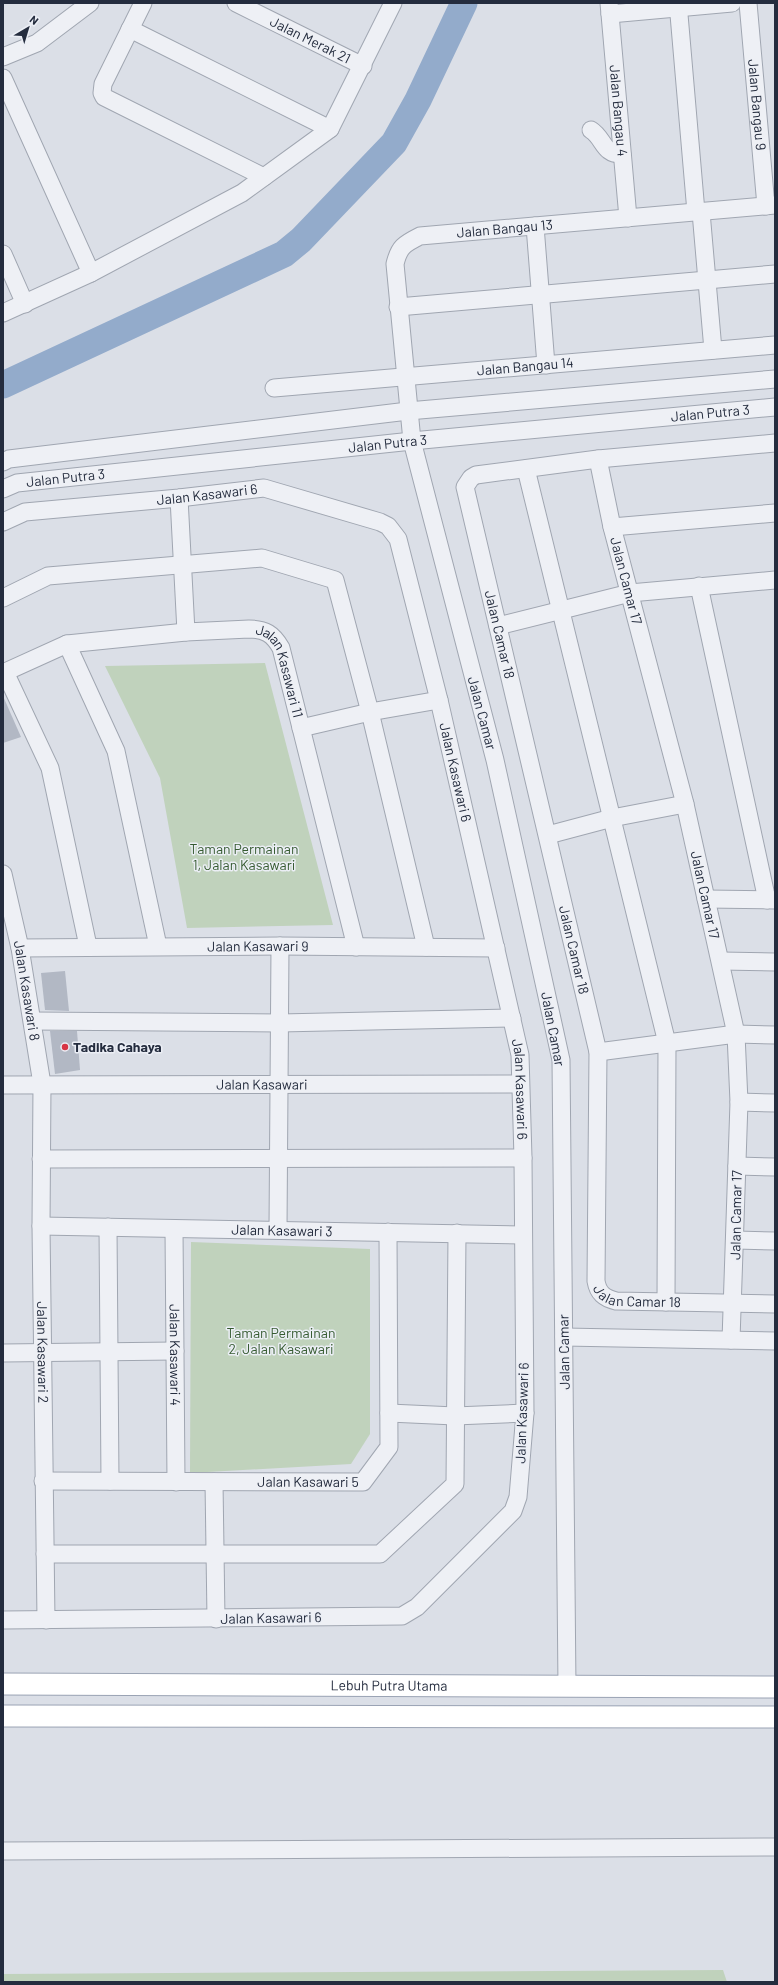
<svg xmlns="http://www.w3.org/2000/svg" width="778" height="1985" viewBox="0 0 778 1985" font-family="Barlow,sans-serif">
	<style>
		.green { fill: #c0d2bc }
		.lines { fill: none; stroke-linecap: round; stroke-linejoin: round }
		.river { stroke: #93abcb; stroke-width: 27 }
		.building { fill: #b2b8c4 }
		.minor-casing { stroke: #a0a6b1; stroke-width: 19 }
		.major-casing { stroke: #9aa3b4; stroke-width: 23 }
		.minor { stroke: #eef0f5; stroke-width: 17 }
		.major { stroke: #fff; stroke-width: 21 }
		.poi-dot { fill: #d83545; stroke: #ebeef5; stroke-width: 1.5 }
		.labels { text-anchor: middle; stroke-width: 3; stroke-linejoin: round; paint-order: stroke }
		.street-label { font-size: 14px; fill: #242c3e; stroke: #ebeef5 }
		.park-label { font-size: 14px; fill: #365b31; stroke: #ebeef5 }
		.poi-label { font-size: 14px; font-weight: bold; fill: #242c3e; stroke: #ebeef5; text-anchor: start }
	</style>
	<rect width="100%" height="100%" fill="#dbdfe7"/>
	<!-- green -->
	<g class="green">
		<path d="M265,663L333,925L187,928L160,778L105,666Z"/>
		<path d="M191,1242L370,1249V1434L351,1464L190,1473Z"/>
		<path d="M723,1970L727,1982H3V1974Z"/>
	</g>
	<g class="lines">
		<!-- river -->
		<path class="river" d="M3,385L284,254L301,240L394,143L418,100L464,3"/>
	</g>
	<!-- building -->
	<g class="building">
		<path d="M3,696L21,737L3,743Z"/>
		<path d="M65,971L69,1011L45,1010L41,973Z"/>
		<path d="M50,1031H77L80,1070L55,1074Z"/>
	</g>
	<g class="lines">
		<!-- minor casing -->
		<g class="minor-casing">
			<g id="minor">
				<path d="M143,3L103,84L102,93L104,97L264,177"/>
				<path id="s1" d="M236,3L363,66"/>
				<path id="s2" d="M609,3L628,218"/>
				<path d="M678,3L696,212"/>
				<path id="s3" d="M748,3L766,206"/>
				<path d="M610,14L732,3"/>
				<path d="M130,29L330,129"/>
				<path d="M3,57L37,43L90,3"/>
				<path d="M3,78L91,273"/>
				<path d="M591,130C604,138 603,155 622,154"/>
				<path d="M701,212L713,350"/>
				<path d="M535,226L546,365"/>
				<path d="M3,254L25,304"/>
				<path d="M398,307L775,274"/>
				<path d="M3,313L91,273L242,193L330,129L393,3"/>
				<path id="s4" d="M274,388L775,345"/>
				<path id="s5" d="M775,443L598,459L476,475L471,478L465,487L598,1052L596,1281C598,1293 604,1298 616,1301L775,1304"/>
				<path id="s6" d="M598,459L612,527L685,804L736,1034L739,1102L731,1340"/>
				<path d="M3,462L9,459L408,411L775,379"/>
				<path d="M526,469L667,1043L666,1302"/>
				<path id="s7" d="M3,489L17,483L412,441L775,407"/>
				<path d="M179,498L186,632"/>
				<path id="s8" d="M3,522L25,512L179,498L264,488L380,522L388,526L398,539L439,700L520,1055L523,1158L525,1413L518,1497L513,1511L417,1607L402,1616L3,1620"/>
				<path d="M612,527L775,513"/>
				<path d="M699,586L767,900"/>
				<path d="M3,598L48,576L262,558L335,580L370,712L426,947"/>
				<path d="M498,626L630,593L775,580"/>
				<path d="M67,644L116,751L158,946"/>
				<path d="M5,672L50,768L88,946"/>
				<path id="s9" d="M3,673L67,644L186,632L249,629C265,629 273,634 281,648L356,947"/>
				<path d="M301,728L370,712L439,700"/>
				<path d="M548,835L612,818L685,804"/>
				<path id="s10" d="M3,874L20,948L42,1084L41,1226L46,1620"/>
				<path d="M706,899L775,900"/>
				<path id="s11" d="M20,948L280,946L496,948"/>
				<path d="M721,961L775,962"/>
				<path d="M33,1021L280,1023L512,1018"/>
				<path d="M598,1052L736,1034L775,1035"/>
				<path id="s12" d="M3,1085L520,1084"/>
				<path d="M739,1102L775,1103"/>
				<path d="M41,1159L523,1158"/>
				<path d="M737,1166L775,1167"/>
				<path id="s13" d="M41,1226L523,1235"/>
				<path d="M108,1227L110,1481"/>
				<path id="s14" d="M174,1229L176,1482"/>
				<path d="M278,1230L280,946"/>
				<path d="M736,1240L775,1241"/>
				<path d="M564,1337L775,1341"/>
				<path d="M3,1353L175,1351"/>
				<path d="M389,1413L455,1416L525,1413"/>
				<path id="s15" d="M43,1481L363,1482L389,1447L388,1232"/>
				<path d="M214,1482L216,1619"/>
				<path d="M45,1554H380L455,1484L457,1233"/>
				<path id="s16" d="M567,1687L561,1060L495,760L412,441L395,264C399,247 404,244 420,236L775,205"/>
				<path d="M3,1851L775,1847"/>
			</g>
		</g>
		<!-- major casing -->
		<g class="major-casing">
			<g id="major">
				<path id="s17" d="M3,1684L775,1687"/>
				<path d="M3,1716L775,1717"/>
			</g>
		</g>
		<!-- minor -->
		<use href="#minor" class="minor"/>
		<!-- major -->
		<use href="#major" class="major"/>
	</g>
	<!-- markers -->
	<circle class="poi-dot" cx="65" cy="1047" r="4"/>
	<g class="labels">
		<!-- street labels -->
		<g class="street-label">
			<text dy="5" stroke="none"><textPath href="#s1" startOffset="83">Jalan Merak 21</textPath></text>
			<text dy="5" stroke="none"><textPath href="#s3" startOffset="102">Jalan Bangau 9</textPath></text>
			<text dy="5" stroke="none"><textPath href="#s2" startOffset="108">Jalan Bangau 4</textPath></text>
			<text dy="5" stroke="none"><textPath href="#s16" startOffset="1566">Jalan Bangau 13</textPath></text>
			<text dy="5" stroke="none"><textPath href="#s4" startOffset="252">Jalan Bangau 14</textPath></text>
			<text dy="5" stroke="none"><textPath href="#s7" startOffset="712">Jalan Putra 3</textPath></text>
			<text dy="5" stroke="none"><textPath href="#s7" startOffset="388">Jalan Putra 3</textPath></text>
			<text dy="5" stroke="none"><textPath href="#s7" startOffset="64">Jalan Putra 3</textPath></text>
			<text dy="5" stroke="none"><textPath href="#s8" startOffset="207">Jalan Kasawari 6</textPath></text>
			<text dy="5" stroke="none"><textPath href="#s6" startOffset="125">Jalan Camar 17</textPath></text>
			<text dy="5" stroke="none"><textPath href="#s5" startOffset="469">Jalan Camar 18</textPath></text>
			<text dy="5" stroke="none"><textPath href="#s9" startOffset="312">Jalan Kasawari 11</textPath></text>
			<text transform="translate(482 713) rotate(75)" y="5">Jalan Camar</text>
			<text dy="5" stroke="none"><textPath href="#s8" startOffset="651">Jalan Kasawari 6</textPath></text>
			<text dy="5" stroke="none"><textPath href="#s6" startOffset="449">Jalan Camar 17</textPath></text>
			<text dy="5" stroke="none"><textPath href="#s11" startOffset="238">Jalan Kasawari 9</textPath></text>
			<text dy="5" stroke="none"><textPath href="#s5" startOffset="793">Jalan Camar 18</textPath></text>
			<text dy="5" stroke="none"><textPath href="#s10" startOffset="119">Jalan Kasawari 8</textPath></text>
			<text transform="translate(553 1029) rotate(79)" y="5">Jalan Camar</text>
			<text dy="5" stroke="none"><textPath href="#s12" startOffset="259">Jalan Kasawari</textPath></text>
			<text dy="5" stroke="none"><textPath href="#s8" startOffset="975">Jalan Kasawari 6</textPath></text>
			<text transform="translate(736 1215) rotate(-89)" y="5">Jalan Camar 17</text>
			<text dy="5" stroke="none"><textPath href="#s13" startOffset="241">Jalan Kasawari 3</textPath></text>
			<text dy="5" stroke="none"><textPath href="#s5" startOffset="1177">Jalan Camar 18</textPath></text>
			<text dy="5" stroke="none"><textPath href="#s10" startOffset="482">Jalan Kasawari 2</textPath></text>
			<text transform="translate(564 1352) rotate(-91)" y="5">Jalan Camar</text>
			<text dy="5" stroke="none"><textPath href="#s14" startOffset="126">Jalan Kasawari 4</textPath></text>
			<text transform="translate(522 1413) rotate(-88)" y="5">Jalan Kasawari 6</text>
			<text dy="5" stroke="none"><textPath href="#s15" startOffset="265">Jalan Kasawari 5</textPath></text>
			<text transform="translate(271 1618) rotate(-1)" y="5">Jalan Kasawari 6</text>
			<text dy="5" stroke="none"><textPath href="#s17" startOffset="386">Lebuh Putra Utama</textPath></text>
		</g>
		<!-- park labels -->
		<g class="park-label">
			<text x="244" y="854">Taman Permainan<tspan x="244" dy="16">1, Jalan Kasawari</tspan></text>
			<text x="281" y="1338">Taman Permainan<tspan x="281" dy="16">2, Jalan Kasawari</tspan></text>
		</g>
		<!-- poi labels -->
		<g class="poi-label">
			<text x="73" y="1052">Tadika Cahaya</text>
		</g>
	</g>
	<!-- border -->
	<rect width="778" height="1985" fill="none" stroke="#242c3e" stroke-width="8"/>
	<!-- north arrow -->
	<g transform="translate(28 28) rotate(38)" stroke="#ebeef5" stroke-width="3" paint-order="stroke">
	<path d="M0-3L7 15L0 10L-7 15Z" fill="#242c3e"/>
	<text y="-6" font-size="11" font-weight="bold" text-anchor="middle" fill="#242c3e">N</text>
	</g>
</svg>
